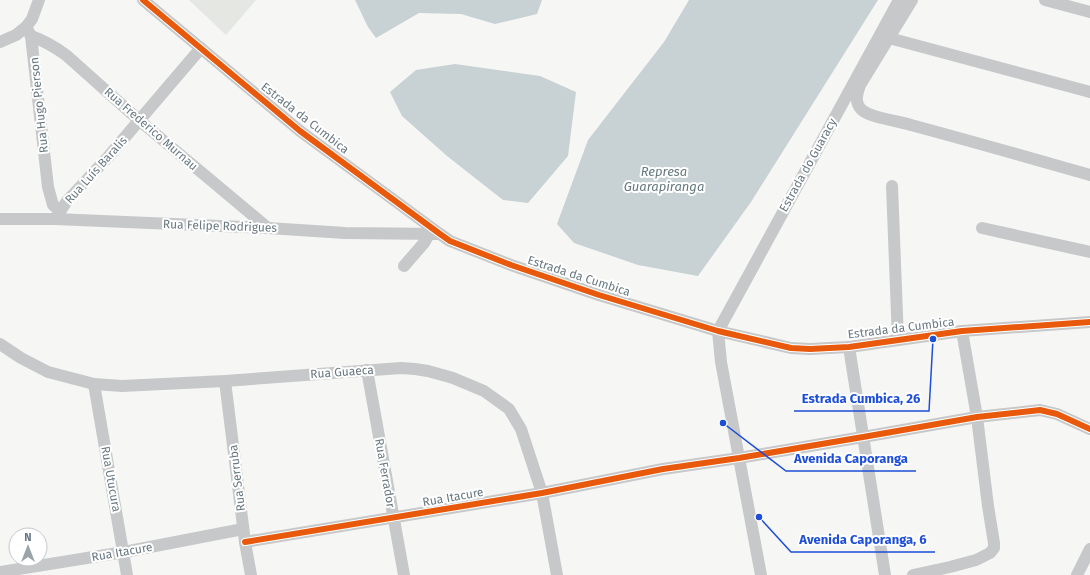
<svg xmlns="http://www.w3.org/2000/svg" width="1090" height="575" viewBox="0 0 1090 575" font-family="'Fira Sans',sans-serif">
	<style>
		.pitch { fill: #e5e7e3 }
		.water { fill: #c8d1d3 }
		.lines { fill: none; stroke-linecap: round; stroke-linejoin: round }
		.minor { stroke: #c7c8c9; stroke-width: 12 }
		.cycleway-casing { stroke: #fff; stroke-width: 8 }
		.cycleway { stroke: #e8590c; stroke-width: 6 }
		.labels { text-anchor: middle; stroke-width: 4; stroke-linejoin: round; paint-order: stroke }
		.street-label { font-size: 12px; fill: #697982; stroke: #fff }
		.water-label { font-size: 13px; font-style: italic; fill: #65797e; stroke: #fff }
		.leader { fill: none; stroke: #1d4ed8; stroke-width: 1.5 }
		.callout-dot { fill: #1d4ed8; stroke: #fff; stroke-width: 1.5 }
		.callout-label { font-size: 13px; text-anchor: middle; font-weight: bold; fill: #1d4ed8; stroke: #fff; stroke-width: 4; stroke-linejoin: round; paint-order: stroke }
	</style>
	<rect width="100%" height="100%" fill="#f6f6f5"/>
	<!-- pitch -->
	<path class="pitch" d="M189,0H256L226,35Z"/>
	<!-- water -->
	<g class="water">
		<path d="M355,0H542L537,14L495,24L461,14L419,13L376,38L368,27Z"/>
		<path d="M689,0H878L751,202L698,276L638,265L574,243L557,224L588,140L664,42Z"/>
		<path d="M455,64L540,76L576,92L568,156L528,203L503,200L447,156L402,116L390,92L416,70Z"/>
	</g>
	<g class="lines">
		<!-- minor -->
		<g class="minor">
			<path d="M39,0L32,19L26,27L31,36L48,187L53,205L60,211"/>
			<path d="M143,0L300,131L440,234L450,241L511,265L599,295L718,331L791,348L810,349L849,347L962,331L1090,322"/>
			<path d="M912,0L860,85C857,94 854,103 862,110C871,118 899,121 911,125C971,141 1030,158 1090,175"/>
			<path d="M1045,0L1090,12"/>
			<path d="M31,36C45,41 55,47 66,55L140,121L268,228"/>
			<path d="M889,38L1090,92"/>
			<path d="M0,42L16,35L26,27"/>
			<path d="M892,186L898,340"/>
			<path d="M0,219H55L268,228L345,233L440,234"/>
			<path d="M55,219L67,201L108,157L201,48"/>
			<path d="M982,228L1090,252"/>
			<path d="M404,266L424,243L429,234"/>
			<path d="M718,331L899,0"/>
			<path d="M718,331L721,362L761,575"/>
			<path d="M0,344L21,358L48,372L94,384L122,386L225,381L401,368L415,369L428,371L453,378L484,391L509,409L521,429L542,493L557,575"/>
			<path d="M849,347L885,575"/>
			<path d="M367,370L404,575"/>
			<path d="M225,381L245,542L251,575"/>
			<path d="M94,384L127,575"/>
			<path d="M245,542L542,493L663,469L739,458L863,437L977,417L1040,410L1057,414L1090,429"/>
			<path d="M0,572L124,552L243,529"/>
			<path d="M913,575L950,567L976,560L990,553L994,548V543L988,506L977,417L962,331"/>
			<path d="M1077,575L1090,549"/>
		</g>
		<!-- cycleway casing -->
		<g class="cycleway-casing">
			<g id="cycleway">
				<path d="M143,0L300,131L440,234L450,241L511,265L599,295L718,331L791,348L810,349L849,347L962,331L1090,322"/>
				<path d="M245,542L542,493L663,469L739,458L863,437L977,417L1040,410L1057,414L1090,429"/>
			</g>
		</g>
		<!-- cycleway -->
		<use href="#cycleway" class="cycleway"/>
	</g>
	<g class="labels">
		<!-- street labels -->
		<g class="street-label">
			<text transform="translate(39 105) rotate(-96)" y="4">Rua Hugo Pierson</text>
			<text transform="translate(305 118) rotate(38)" y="4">Estrada da Cumbica</text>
			<text transform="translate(151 129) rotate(41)" y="4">Rua Frederico Murnau</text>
			<text transform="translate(808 165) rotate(-61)" y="4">Estrada do Guaracy</text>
			<text transform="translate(96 170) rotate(-48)" y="4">Rua Luís Baralis</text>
			<text transform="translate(220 226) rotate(2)" y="4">Rua Felipe Rodrigues</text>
			<text transform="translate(579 276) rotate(18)" y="4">Estrada da Cumbica</text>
			<text transform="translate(901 328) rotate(-7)" y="4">Estrada da Cumbica</text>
			<text transform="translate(342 372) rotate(-4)" y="4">Rua Guaeca</text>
			<text transform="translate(385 473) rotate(80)" y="4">Rua Ferrador</text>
			<text transform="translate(237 478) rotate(-97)" y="4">Rua Serruba</text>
			<text transform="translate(111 479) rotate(80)" y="4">Rua Utucura</text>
			<text transform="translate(453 497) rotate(-10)" y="4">Rua Itacure</text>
			<text transform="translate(122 552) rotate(-10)" y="4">Rua Itacure</text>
		</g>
		<!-- water labels -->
		<g class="water-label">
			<text x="664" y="176">Represa<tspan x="664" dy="15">Guarapiranga</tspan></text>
		</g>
	</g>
	<!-- callouts -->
	<path class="leader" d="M933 339L929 411H794M723 423L786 471H916M759 517L791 552H935"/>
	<g class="callout-dot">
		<circle cx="933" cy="339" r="4"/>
		<circle cx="723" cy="423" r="4"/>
		<circle cx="759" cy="517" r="4"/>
	</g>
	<g class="callout-label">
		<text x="861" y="403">Estrada Cumbica, 26</text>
		<text x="851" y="463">Avenida Caporanga</text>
		<text x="863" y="544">Avenida Caporanga, 6</text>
	</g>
	<!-- north arrow -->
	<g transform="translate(28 547)"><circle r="19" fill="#ffffff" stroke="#c3c9cd"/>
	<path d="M0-3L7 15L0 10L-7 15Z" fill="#9aa5aa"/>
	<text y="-6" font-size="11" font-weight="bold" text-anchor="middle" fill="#697982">N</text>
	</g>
</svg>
